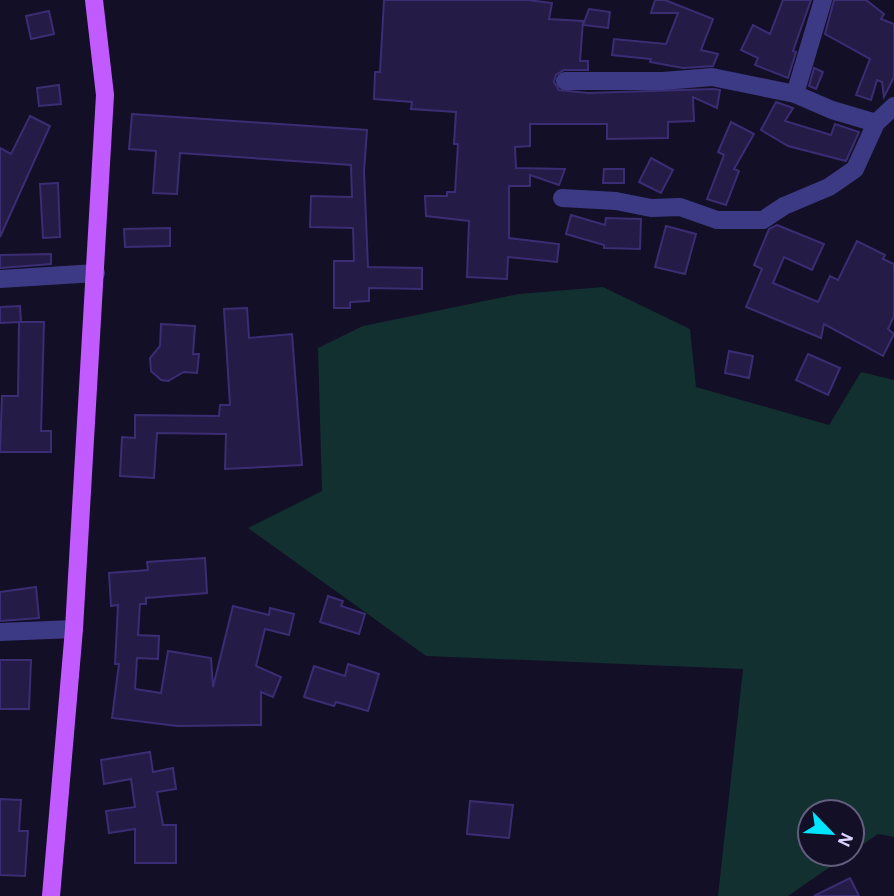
<svg xmlns="http://www.w3.org/2000/svg" width="894" height="896" viewBox="0 0 894 896" font-family="'Alegreya Sans',sans-serif">
	<style>
		.green { fill: #12302f }
		.building { fill: #241b47; stroke: #3b2d73; stroke-width: 2 }
		.lines { fill: none; stroke-linecap: round; stroke-linejoin: round }
		.minor { stroke: #3d3a85; stroke-width: 18 }
		.primary { stroke: #c25bff; stroke-width: 18 }
	</style>
	<rect width="100%" height="100%" fill="#130f26"/>
	<!-- green -->
	<path class="green" d="M603,287L690,329L696,387L829,425L861,372L894,380V837L878,834L852,852V812H810V854H849L788,896H718L743,669L426,656L248,528L322,491L318,348L363,326L519,294Z"/>
	<!-- building -->
	<g class="building">
		<path d="M384,0H528L552,3L549,19L583,21L580,61H588V70H564L556,75L554,82L559,90L588,93L714,89L720,90L717,108L693,97L694,121L668,122V138L607,139V124H530V146L515,147L516,168L565,169L559,185L530,175V186H509V238L559,244L557,262L508,257L507,279L467,277L469,221L426,216L425,196H447V192H455L458,144H454L456,112L411,109L412,102L374,99L375,72H380Z"/>
		<path d="M655,0H665L713,19L701,50L718,54L713,66L683,68L650,62L651,59L612,55L614,39L666,44L678,13H651Z"/>
		<path d="M783,0H811L793,51L796,52L788,78L755,65L758,58L741,50L753,25L770,34Z"/>
		<path d="M834,0H866L884,14L881,19L894,24V77L884,97L882,82L877,80L871,100L856,95L870,59L825,34Z"/>
		<path d="M589,9L610,12L608,28L583,25Z"/>
		<path d="M49,11L54,34L31,39L26,16Z"/>
		<path d="M814,68L823,72L816,89L809,86Z"/>
		<path d="M59,85L61,104L39,106L37,88Z"/>
		<path d="M776,102L793,108L785,121L831,135L835,124L859,132L846,161L788,146L761,130Z"/>
		<path d="M132,114L367,130L364,171L368,267L422,268V289L369,288V301L350,302V308H334V261H354L353,228L310,227L311,196L352,197L351,165L180,153L177,194L153,193L156,151L129,149Z"/>
		<path d="M30,116L50,126L0,237V148L11,154Z"/>
		<path d="M731,122L754,134L734,169L739,171L726,205L707,199L724,155L718,152Z"/>
		<path d="M651,158L673,170L661,193L639,182Z"/>
		<path d="M604,169H624V183H603Z"/>
		<path d="M58,183L60,237L43,238L40,184Z"/>
		<path d="M571,215L605,225L606,218L641,219L640,249L604,248V245L566,234Z"/>
		<path d="M777,225L824,244L812,270L784,257L773,283L818,302L830,276L838,280L857,241L885,255L883,259L894,264V316L888,329L894,334L883,356L824,324L821,338L746,307L762,269L754,265L769,229Z"/>
		<path d="M666,226L696,234L685,274L655,267Z"/>
		<path d="M170,228V246L125,247L124,229Z"/>
		<path d="M51,254V264L0,268V255Z"/>
		<path d="M20,306L21,322L0,323V307Z"/>
		<path d="M247,308L249,338L292,334L302,465L225,469L226,434L157,433L154,478L120,476L122,437L135,438V415L219,416L220,405H230L224,309Z"/>
		<path d="M19,322H44L41,431H51V452H0L2,396H18Z"/>
		<path d="M161,324L195,326L193,354H199L197,373L184,372L168,381L161,380L151,371L150,358L160,346Z"/>
		<path d="M729,351L753,356L749,378L725,373Z"/>
		<path d="M808,354L840,368L828,395L796,380Z"/>
		<path d="M205,558L207,593L146,598V604H140L138,635L159,636L158,659L137,658L135,689L161,693L168,651L211,658L213,687L233,606L269,615L270,608L294,614L289,635L265,629L256,666L281,677L273,697L261,692V725L177,726L112,718L119,664H115L118,605L111,606L109,573L148,570L147,562Z"/>
		<path d="M36,587L39,618L0,621V592Z"/>
		<path d="M328,596L343,601L341,606L365,614L359,634L320,622Z"/>
		<path d="M0,660H31L29,709H0Z"/>
		<path d="M348,664L379,674L368,711L336,702L334,706L304,697L314,666L345,676Z"/>
		<path d="M150,752L153,772L173,768L176,789L157,792L163,825H176V863H135V829L109,833L106,811L135,807L131,779L104,784L101,760Z"/>
		<path d="M0,799L21,800L19,831H28L25,876L0,875Z"/>
		<path d="M470,801L513,805L509,838L467,834Z"/>
		<path d="M850,878L859,896H814Z"/>
	</g>
	<g class="lines">
		<!-- minor -->
		<g class="minor">
			<path d="M565,81H663L712,77L795,94L832,110L876,123"/>
			<path d="M795,94L823,0"/>
			<path d="M562,198L616,201L651,208L680,207L717,220H763L784,206L829,187L855,169L876,123L894,106"/>
			<path d="M0,279L96,273"/>
			<path d="M0,632L74,629"/>
		</g>
		<!-- primary -->
		<path class="primary" d="M51,896L74,629L105,95L94,0"/>
	</g>
	<!-- north arrow -->
	<g transform="translate(831 833) rotate(115)"><circle r="33" fill="#130f26" stroke="#625e7d" stroke-width="2"/>
	<path d="M0-5L12 26L0 18L-12 26Z" fill="#00e5ff"/>
	<text y="-10" font-size="19" font-weight="bold" text-anchor="middle" fill="#d9d4ff">N</text>
	</g>
</svg>
